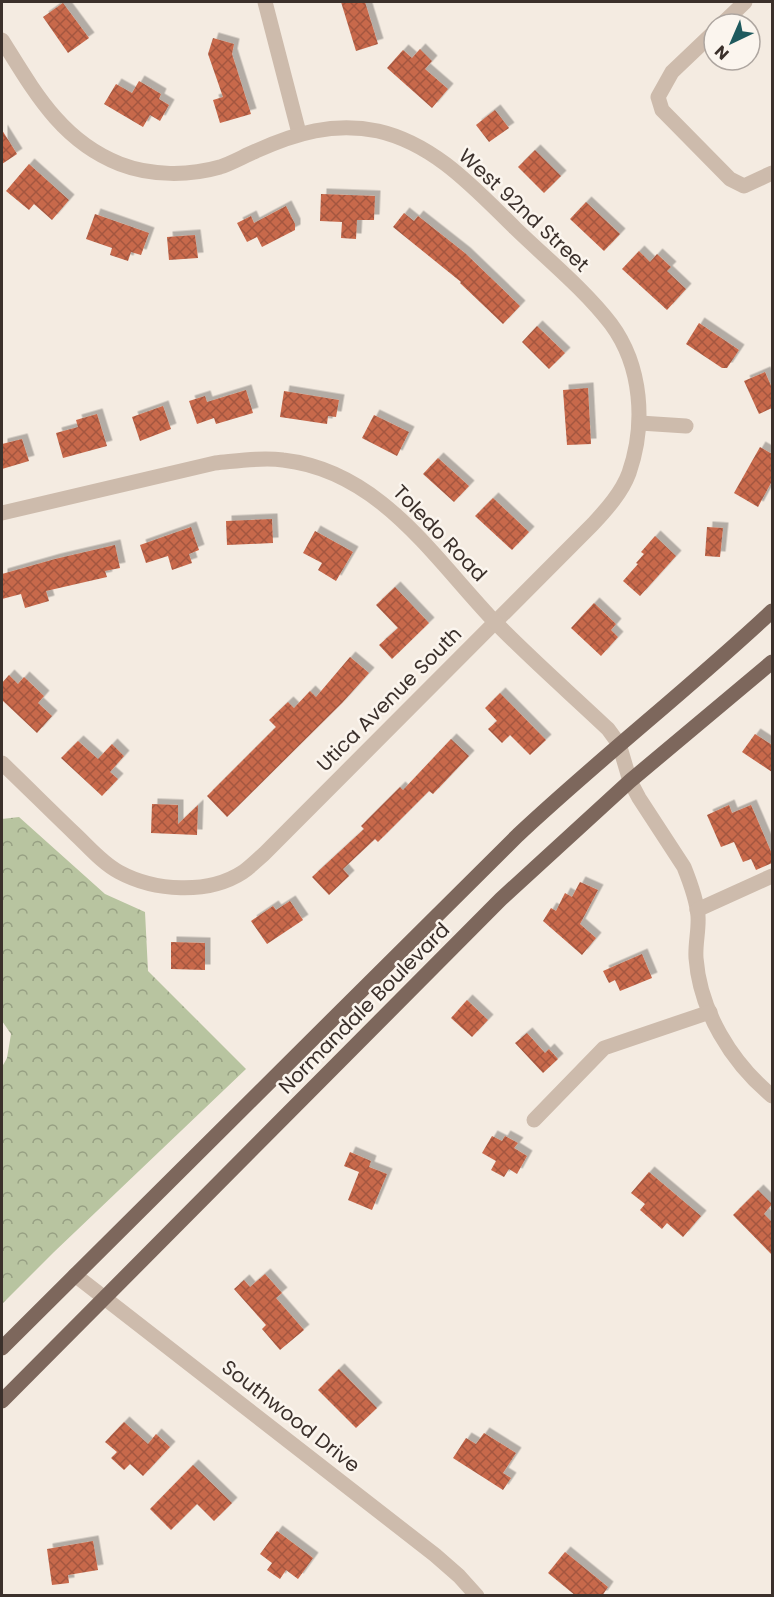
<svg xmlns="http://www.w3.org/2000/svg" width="774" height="1597" viewBox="0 0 774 1597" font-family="Poppins,sans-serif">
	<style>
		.forest { fill: url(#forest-crowns) }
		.building { fill: url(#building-cross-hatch); filter: url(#shadow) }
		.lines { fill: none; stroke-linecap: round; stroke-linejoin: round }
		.minor { stroke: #cdbbac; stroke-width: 15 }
		.major { stroke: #7d675c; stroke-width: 15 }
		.labels { text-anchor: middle; stroke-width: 5; stroke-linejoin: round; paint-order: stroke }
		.street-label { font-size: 20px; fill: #3b302b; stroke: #fbf5ee }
	</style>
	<defs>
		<pattern id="forest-crowns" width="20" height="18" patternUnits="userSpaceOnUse" patternTransform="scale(1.5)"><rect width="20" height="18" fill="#b8c4a0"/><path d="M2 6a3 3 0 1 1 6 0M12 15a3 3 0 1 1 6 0" fill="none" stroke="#97a083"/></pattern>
		<pattern id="building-cross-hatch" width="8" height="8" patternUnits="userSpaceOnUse" patternTransform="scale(1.5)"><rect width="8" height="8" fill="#c8694b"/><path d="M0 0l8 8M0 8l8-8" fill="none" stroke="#a4573f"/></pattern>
		<filter id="shadow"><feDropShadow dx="5.5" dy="-5.5" stdDeviation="0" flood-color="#0004"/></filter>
	</defs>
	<rect width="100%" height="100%" fill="#f4ebe1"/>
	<!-- forest -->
	<path class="forest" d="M19,817L105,894L145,912L148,971L246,1069L54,1252L2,1304V1067L7,1058L11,1034L2,1021V819Z"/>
	<!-- building -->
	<g class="building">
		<path d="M341,2H365L378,44L356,51Z"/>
		<path d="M63,3L89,38L68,53L43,17Z"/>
		<path d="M213,38L234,44L232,54L251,114L220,123L213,100L223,97L208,54Z"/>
		<path d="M420,49L432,61L425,69L448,89L432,108L387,68L403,50L412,58Z"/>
		<path d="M139,81L161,94L159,99L169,105L160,121L150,115L143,127L104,104L116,84L132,93Z"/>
		<path d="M495,110L509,128L489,142L476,125Z"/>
		<path d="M2,130L17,154L2,164Z"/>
		<path d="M535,150L561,176L544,193L518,167Z"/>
		<path d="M29,164L69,200L52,220L34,204L29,210L6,191Z"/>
		<path d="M321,194L375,196L374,220H357L356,239L341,238L342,222L320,221Z"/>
		<path d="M586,202L620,234L604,251L570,219Z"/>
		<path d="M286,206L295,224V230L262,247L257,237L247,242L237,223L251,216L254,223Z"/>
		<path d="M404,213L414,221L418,216L465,253L520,306L503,324L460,283L461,282L393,227Z"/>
		<path d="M95,214L149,233L141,255L131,252L128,261L110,255L112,248L86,239Z"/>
		<path d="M195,235L198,258L169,260L167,237Z"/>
		<path d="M639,251L650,262L657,254L671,267L667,271L686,289L667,310L622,269Z"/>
		<path d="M699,323L739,350L727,368H722L686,344Z"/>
		<path d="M537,326L565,353L549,369L522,342Z"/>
		<path d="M765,372L772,388V408L759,414L744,381Z"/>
		<path d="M588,388L591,444L567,445L563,390Z"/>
		<path d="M246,390L253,413L216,424L214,418L197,424L189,401L205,396L207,402Z"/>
		<path d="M284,391L339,400L336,417L328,416L327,424L280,417Z"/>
		<path d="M163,406L171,429L140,441L132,417Z"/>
		<path d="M97,414L107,446L63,458L56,433L78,427L76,420Z"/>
		<path d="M374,415L409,432L397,456L362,438Z"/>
		<path d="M22,439L29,461L2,469V444Z"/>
		<path d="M760,447L772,454V481L758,507L734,493Z"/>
		<path d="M438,458L469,486L454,502L423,474Z"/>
		<path d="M493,498L529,532L512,550L475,516Z"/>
		<path d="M272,519L273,543L227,545L226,521Z"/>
		<path d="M191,527L199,550L189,554L192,563L172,570L168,556L146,563L140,545Z"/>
		<path d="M707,527L723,528L720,557L705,556Z"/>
		<path d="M315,531L353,552L336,581L318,570L322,563L303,553Z"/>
		<path d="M655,536L676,556L640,596L623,581L638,564L636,563L644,554L641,552Z"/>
		<path d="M115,545L120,568L105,571L107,577L46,591L49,601L25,608L21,594L2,599V574L55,559Z"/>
		<path d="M395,587L429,623L392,659L379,645L398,628L376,605Z"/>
		<path d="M594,603L616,624L611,630L618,637L601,656L571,628Z"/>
		<path d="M350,657L369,673L342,703L227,817L207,796L276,727L269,720L288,702L294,708L310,691L316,697Z"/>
		<path d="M9,675L18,684L24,677L44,696L38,703L52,716L37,733L2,700V683Z"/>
		<path d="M500,693L546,740L530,755L510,735L502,743L488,729L497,721L485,708Z"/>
		<path d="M755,734L772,745V772L742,752Z"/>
		<path d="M451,739L469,756L433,794L429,791L378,842L375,839L343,869L349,876L329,895L312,877L364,829L361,826L400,787L403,790Z"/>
		<path d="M78,741L98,759L112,744L124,756L110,772L118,779L102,796L61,758Z"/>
		<path d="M152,804L178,805V824L198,805L197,835L151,833Z"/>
		<path d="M729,805L732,813L751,805L772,854V863L756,870L751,859L743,862L734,842L721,847L707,815Z"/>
		<path d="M580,882L598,890L580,924L596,938L582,955L543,921L551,908L556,911L565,893L572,897Z"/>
		<path d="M290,901L303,920L267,944L251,921L273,906L276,910Z"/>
		<path d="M171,942L205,943V970L171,969Z"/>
		<path d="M642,954L652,978L620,991L615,980L609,983L603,971Z"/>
		<path d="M467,1000L488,1020L472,1037L451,1018Z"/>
		<path d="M527,1033L545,1053L549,1049L558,1059L543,1073L515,1043Z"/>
		<path d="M492,1136L502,1141L505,1136L518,1143L514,1148L527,1156L517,1174L509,1169L504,1177L491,1170L496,1161L482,1153Z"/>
		<path d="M350,1152L371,1161L369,1167L387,1174L372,1210L348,1200L359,1172L344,1166Z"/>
		<path d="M649,1172L701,1216L683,1237L667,1223L662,1229L640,1210L645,1204L631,1193Z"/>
		<path d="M758,1190L772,1204L764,1214L772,1222V1255L733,1215Z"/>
		<path d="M265,1274L282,1293L276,1298L304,1330L280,1350L262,1329L266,1325L234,1289L244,1280L250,1287Z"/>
		<path d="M339,1369L377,1408L356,1428L318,1390Z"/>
		<path d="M124,1422L148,1444L156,1434L170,1447L143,1476L130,1464L124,1470L111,1458L117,1452L105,1442Z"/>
		<path d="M484,1433L516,1453L503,1473L511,1478L503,1490L453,1458L466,1438L476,1444Z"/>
		<path d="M193,1465L232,1503L214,1521L197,1504L171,1530L150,1509Z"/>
		<path d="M277,1531L313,1558L298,1579L286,1570L280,1579L267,1570L272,1563L260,1554Z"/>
		<path d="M93,1541L98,1570L68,1575L69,1583L52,1585L47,1549Z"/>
		<path d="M565,1552L608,1587L602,1596H576L548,1573Z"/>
	</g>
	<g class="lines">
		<!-- minor -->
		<g class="minor">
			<path d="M265,2L299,133"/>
			<path d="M722,24L745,2"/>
			<path d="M714,32L672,72L658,97L662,110L730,179L744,186L772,173"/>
			<path d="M2,40C34,91 61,141 120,164C151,176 189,176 220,167C232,163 244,156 256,151C296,133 333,122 378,131C435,144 475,189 515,228C547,259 584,289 611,324C642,366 646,424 629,473C622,492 607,509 593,524L264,854C257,860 250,867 243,872C208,895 154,891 119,872C102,863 88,846 74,833C50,810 26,786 2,763"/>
			<path d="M640,423L686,426"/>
			<path d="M2,513L215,463C237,461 261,457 283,460C380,471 433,557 495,622C531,659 570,693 608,729L619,744L630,781L639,798L684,867C690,882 697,900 698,916C699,930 695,944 696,958C700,1011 731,1062 772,1096"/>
			<path d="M697,910L772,876"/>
			<path d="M534,1120L604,1048L710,1012"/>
			<path d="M75,1275L435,1555L459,1576L477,1596"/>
		</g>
		<!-- major -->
		<g class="major">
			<path d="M2,1348L518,835C600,758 690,688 772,611"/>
			<path d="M2,1401L501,899L630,781L772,662"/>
		</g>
	</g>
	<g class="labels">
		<!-- street labels -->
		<g class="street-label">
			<text transform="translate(524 210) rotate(43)" y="7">West 92nd Street</text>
			<text transform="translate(440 533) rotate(46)" y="7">Toledo Road</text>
			<text transform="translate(389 699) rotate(-45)" y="7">Utica Avenue South</text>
			<text transform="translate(364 1008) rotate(-45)" y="7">Normandale Boulevard</text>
			<text transform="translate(291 1416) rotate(38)" y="7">Southwood Drive</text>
		</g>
	</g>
	<!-- border -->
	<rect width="774" height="1597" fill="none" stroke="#3b302b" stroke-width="6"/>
	<!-- north arrow -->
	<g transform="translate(732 42) rotate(224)"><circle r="28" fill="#fbf5ee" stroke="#aea6a0" stroke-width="1.5"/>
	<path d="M0-4.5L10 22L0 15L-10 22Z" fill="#1f5a5e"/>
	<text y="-9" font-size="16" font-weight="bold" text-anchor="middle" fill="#3b302b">N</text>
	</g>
</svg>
